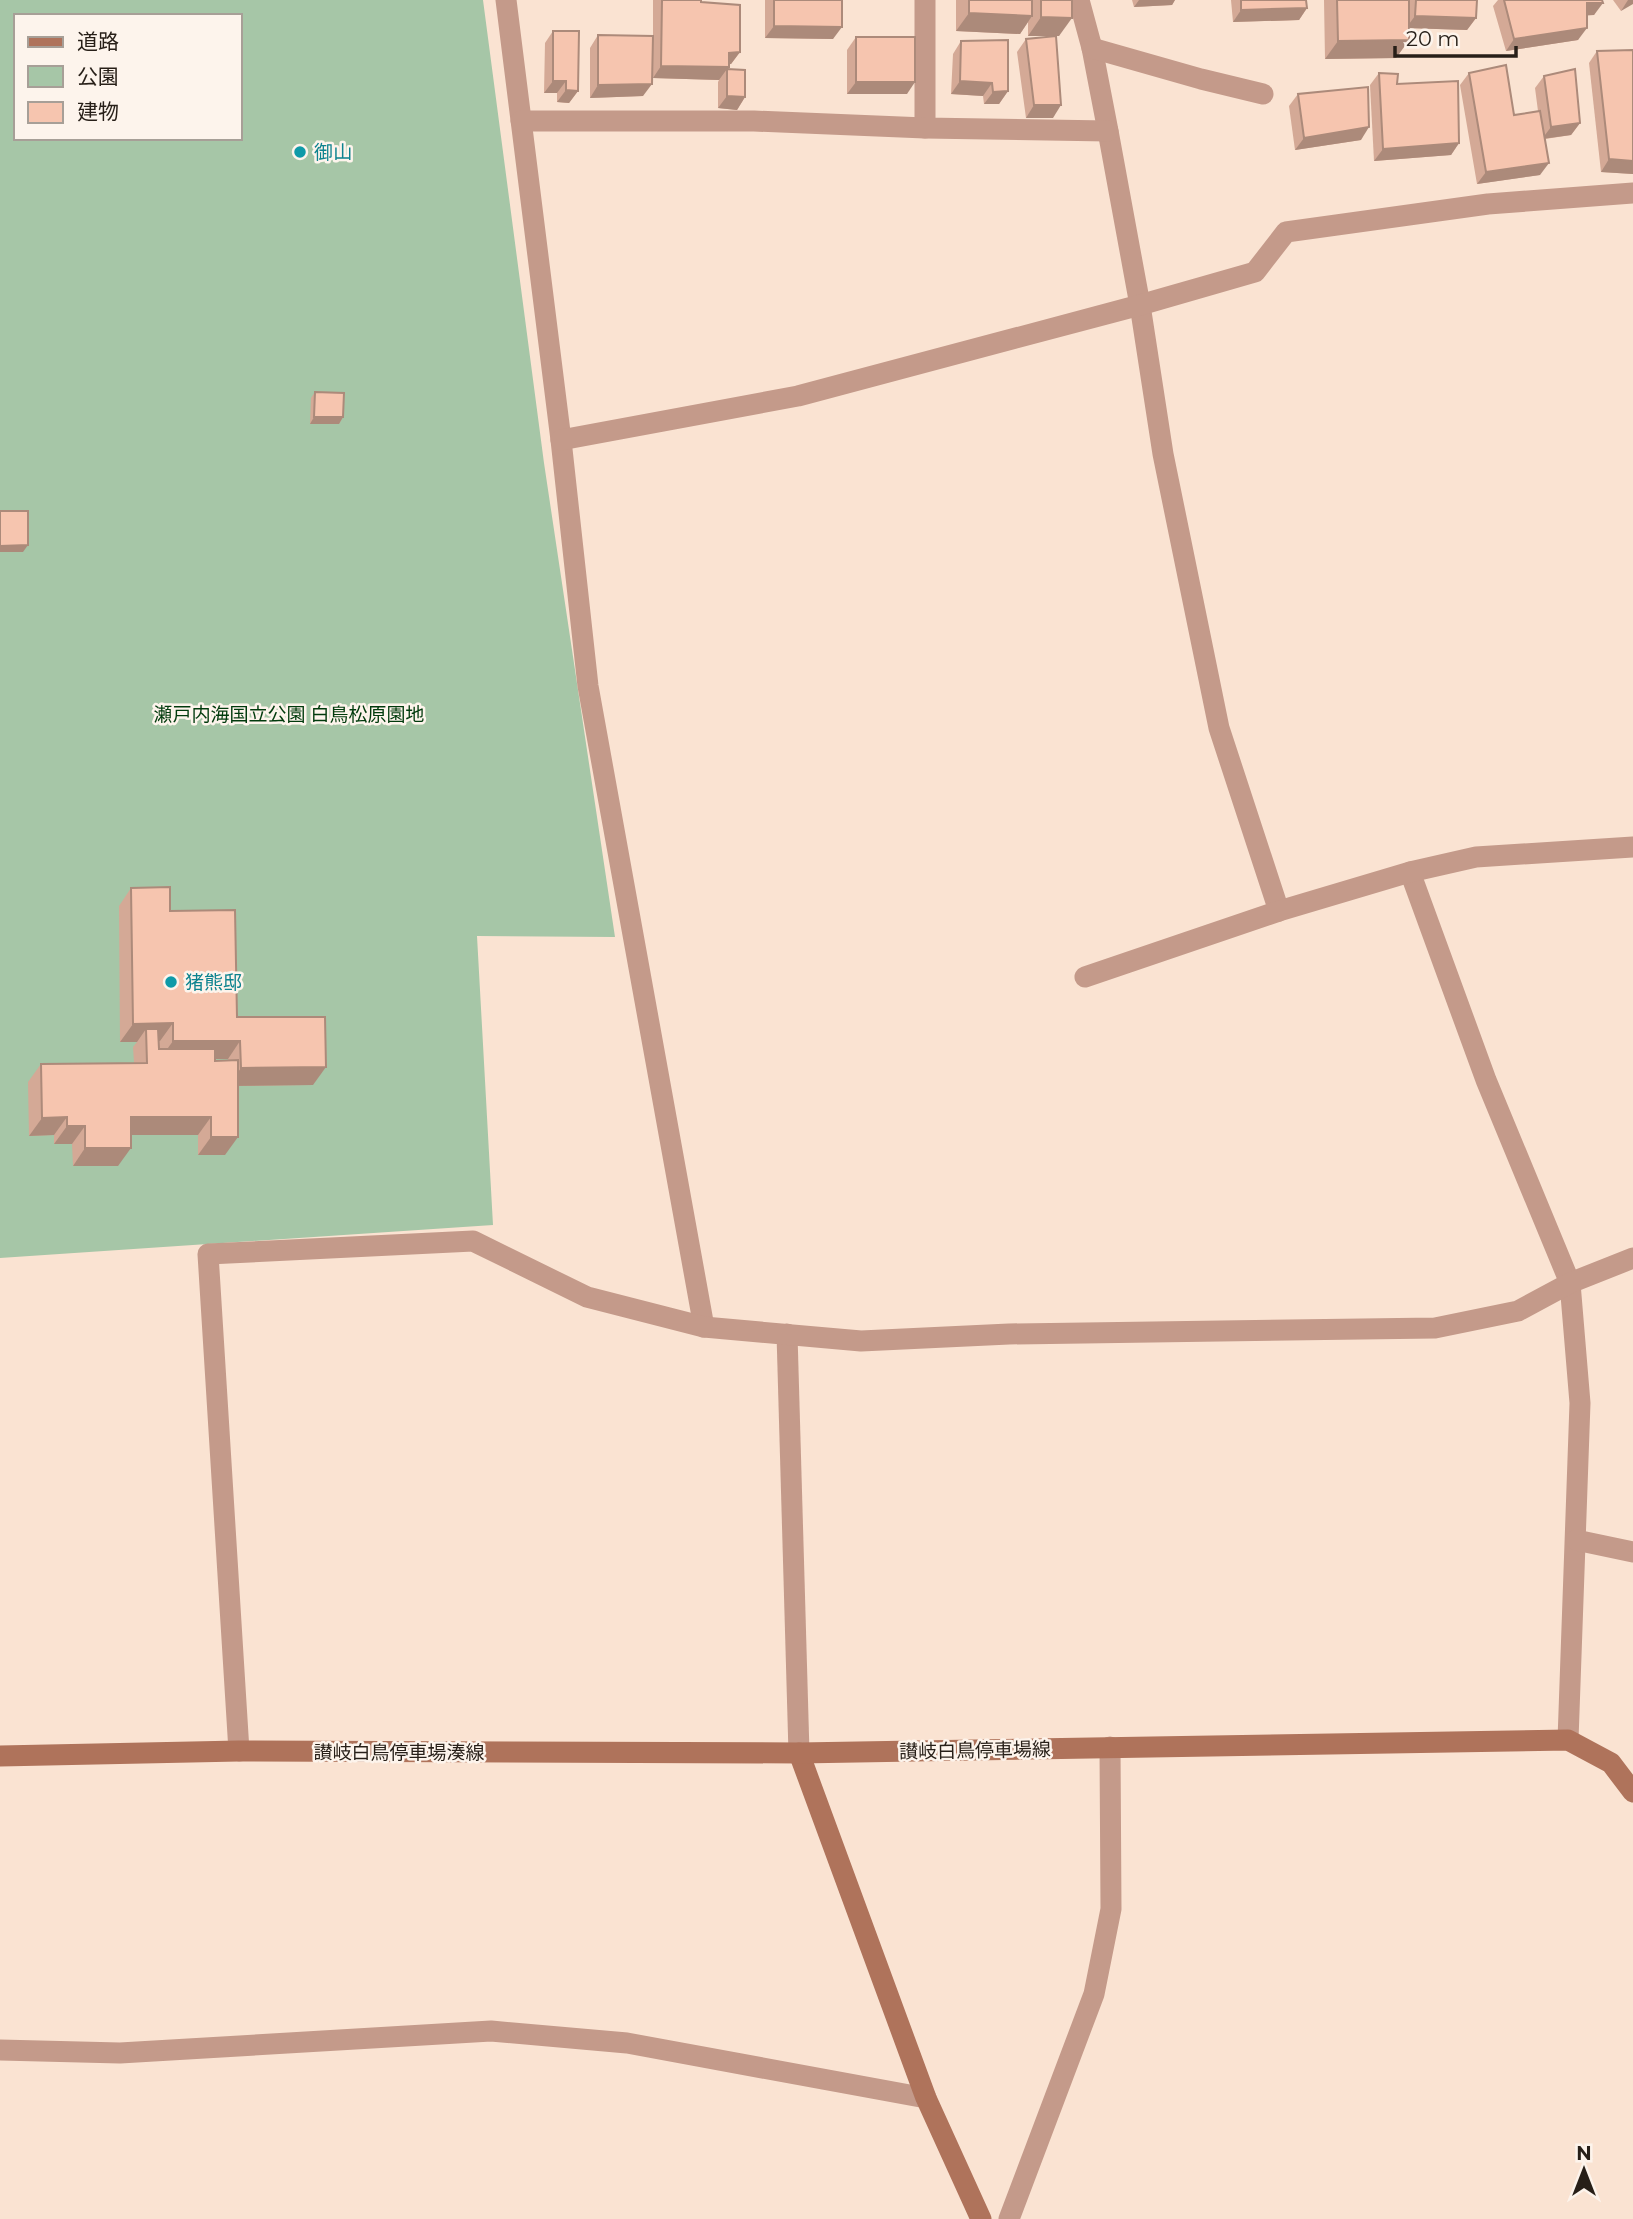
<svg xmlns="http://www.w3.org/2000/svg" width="1633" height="2219" viewBox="0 0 1633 2219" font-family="Montserrat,'Noto Sans JP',sans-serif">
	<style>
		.green { fill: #a6c6a7; fill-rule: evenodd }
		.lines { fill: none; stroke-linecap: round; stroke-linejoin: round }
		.street { stroke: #c49a8a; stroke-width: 21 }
		.secondary { stroke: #af735b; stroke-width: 21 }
		.wall { fill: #d4a996; fill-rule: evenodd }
		.shaded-wall { fill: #ac8a7a }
		.building { fill: #f6c5af; stroke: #ac8a7a; stroke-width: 2 }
		.culture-dot { fill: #0f9aa8; stroke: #fdf4ec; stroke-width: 2.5 }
		.labels { text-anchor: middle; stroke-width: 5; stroke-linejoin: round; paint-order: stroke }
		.culture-label { font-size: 19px; fill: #0d838f; stroke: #fdf4ec; text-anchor: start }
		.park-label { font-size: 19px; fill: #003a0c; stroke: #fdf4ec }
		.street-label { font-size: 19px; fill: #271f18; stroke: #fdf4ec }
	</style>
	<rect width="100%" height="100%" fill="#fae3d2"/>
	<!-- green -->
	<path class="green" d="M0,0H483L544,463L615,937L477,936L493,1225L0,1258ZM16,16H240V138H16Z"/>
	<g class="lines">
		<!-- street -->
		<g class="street">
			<path d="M506,0L561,440L588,686L704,1327"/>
			<path d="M925,0V128"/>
			<path d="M1079,0L1092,48L1108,131L1140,305L1163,454L1219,728L1279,911"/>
			<path d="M1092,48L1201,79L1263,94"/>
			<path d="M521,121H754L925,128L1108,131"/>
			<path d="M561,440L798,396L1140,305L1255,272L1286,232L1488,204L1633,193"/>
			<path d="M1410,872L1486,1080L1570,1283L1580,1403L1568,1740"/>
			<path d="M1085,977L1279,911L1410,872L1476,857L1633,847"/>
			<path d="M787,1334L799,1753"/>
			<path d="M1576,1540L1633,1552"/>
			<path d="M239,1751L208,1254L473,1241L587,1297L704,1327L861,1341L1009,1334L1435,1328L1518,1311L1570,1283L1633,1258"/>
			<path d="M0,2050L120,2053L491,2031L627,2043L926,2098"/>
			<path d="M1009,2219L1094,1994L1111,1909L1110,1747"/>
		</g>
		<!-- secondary -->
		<g class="secondary">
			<path d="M799,1753L926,2098L981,2219"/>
			<path d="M0,1756L239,1751L799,1753L1568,1740L1611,1763L1633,1792"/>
		</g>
	</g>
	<!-- wall -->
	<g class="wall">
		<path d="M653,0H701V2L740,52L731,64H729L728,69L745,97L737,110L718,108V82L719,80L653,78V45L643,96L590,98V48L598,35L653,36Z"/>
		<path d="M765,0H842L833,39L765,38Z"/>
		<path d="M956,0H1072L1059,36H1056L1053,118H1026L1017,52L1026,39L1053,36H1028V22L1020,34L956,31Z"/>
		<path d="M1132,0H1175L1172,5L1134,7Z"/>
		<path d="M1231,0H1306L1307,8L1299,20L1233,22Z"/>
		<path d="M1324,0H1477L1476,18L1467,30L1409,28V40L1396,58L1325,59Z"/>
		<path d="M1498,0H1602L1594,15H1587L1578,40L1506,51L1493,6Z"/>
		<path d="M1613,0H1633L1621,11Z"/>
		<path d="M553,31L578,91L569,103L557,102V93H544L545,43Z"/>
		<path d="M856,37L907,94H847V50Z"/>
		<path d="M961,41L1008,91L999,104H984L983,96L951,94L953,54Z"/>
		<path d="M1633,50V174L1601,172L1589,63L1597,51Z"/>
		<path d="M1379,73L1397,84L1459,143L1451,155L1374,161L1370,85Z"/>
		<path d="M1469,73L1514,115L1538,111L1535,88L1544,76L1580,123L1571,135L1545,139L1540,175L1477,184L1460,85Z"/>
		<path d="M1298,94L1361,140L1295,150L1289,106Z"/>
		<path d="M315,392L343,417L339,424H310L311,398Z"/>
		<path d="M131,888L170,911L237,1017L313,1085L238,1086L225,1155H198V1135H131L118,1166H73L72,1144H54V1135L29,1136L28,1082L41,1064L134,1063L133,1047L137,1042H120L119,906ZM215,1059H228V1060L215,1061Z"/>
	</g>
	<!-- shaded-wall -->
	<g class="shaded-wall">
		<path d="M1139,0H1175L1172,5L1134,7Z"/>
		<path d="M1628,0H1633V4L1621,11Z"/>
		<path d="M1587,3H1603L1594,15L1579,16Z"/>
		<path d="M1307,8L1299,20L1233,22L1241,10Z"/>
		<path d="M969,13L1032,16L1020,34L956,31Z"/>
		<path d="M1415,16L1476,18L1467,30L1406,28Z"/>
		<path d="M1041,17L1072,18L1059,36H1028Z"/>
		<path d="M774,26L842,27L833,39L765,38Z"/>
		<path d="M1587,28L1578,40L1506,51L1514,39Z"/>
		<path d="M1409,40L1396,58L1325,59L1338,41Z"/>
		<path d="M740,52L731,64L721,65L729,53Z"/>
		<path d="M661,66L729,67L727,71V69L719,80L653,78Z"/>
		<path d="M553,81H566L557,93H544Z"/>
		<path d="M960,81L992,83L983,96L951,94Z"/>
		<path d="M856,82H915L907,94H847Z"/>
		<path d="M652,84L643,96L590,98L598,85Z"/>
		<path d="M566,90L578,91L569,103L557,102Z"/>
		<path d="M1008,91L999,104H984L993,92Z"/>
		<path d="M727,96L745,97L737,110L718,108Z"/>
		<path d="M1034,105H1061L1053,118H1026Z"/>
		<path d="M1580,123L1571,135L1542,139L1551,127Z"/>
		<path d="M1369,127L1361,140L1295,150L1304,138Z"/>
		<path d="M1459,143L1451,155L1374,161L1383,149Z"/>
		<path d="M1609,159L1633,161V174L1601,172Z"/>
		<path d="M1549,163L1540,175L1477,184L1486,172Z"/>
		<path d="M314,417H343L339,424H310Z"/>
		<path d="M28,545L23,552H0V546Z"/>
		<path d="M173,1023L160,1041L146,1042V1029L137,1042H120L133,1024Z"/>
		<path d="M173,1041H240L228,1059H160Z"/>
		<path d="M326,1067L313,1085L228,1086L241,1068Z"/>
		<path d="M67,1117L54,1135L29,1136L42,1118Z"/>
		<path d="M131,1117H211L198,1135H118Z"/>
		<path d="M67,1126H85L72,1144H54Z"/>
		<path d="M211,1137H238L225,1155H198Z"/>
		<path d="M85,1148H131L118,1166H73Z"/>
	</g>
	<!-- building -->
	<g class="building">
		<path d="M662,0H701V2L740,5V52L729,53V67L661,66Z"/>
		<path d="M774,0H842V27L774,26Z"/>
		<path d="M969,0H1032V16L969,13Z"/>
		<path d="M1041,0H1072V18L1041,17Z"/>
		<path d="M1241,0H1306L1307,8L1241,10Z"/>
		<path d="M1337,0H1409V40L1338,41Z"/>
		<path d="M1416,0H1477L1476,18L1415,16Z"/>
		<path d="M1504,0H1602L1603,3H1587V28L1514,39Z"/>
		<path d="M553,31H579L578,91L566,90V81H553Z"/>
		<path d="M598,35L653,36L652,84L598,85Z"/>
		<path d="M1056,36L1061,105H1034L1026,39Z"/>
		<rect x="856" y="37" width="59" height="45"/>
		<path d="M1008,40V91L993,92L992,83L960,81L961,41Z"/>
		<path d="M1633,50V161L1609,159L1597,51Z"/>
		<path d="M1506,65L1514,115L1540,111L1549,163L1486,172L1469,73Z"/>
		<path d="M727,69L745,70V97L727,96Z"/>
		<path d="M1575,69L1580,123L1551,127L1544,76Z"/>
		<path d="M1379,73L1398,74L1397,84L1458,81L1459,143L1383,149Z"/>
		<path d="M1368,87L1369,127L1304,138L1298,94Z"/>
		<path d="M315,392L344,393L343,417H314Z"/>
		<path d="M0,511H28V545L0,546Z"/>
		<path d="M170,887V911L235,910L237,1017H325L326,1067L241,1068L240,1041H173V1023L133,1024L131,888Z"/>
		<path d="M146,1029H158L159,1049H215V1061L238,1060V1137H211V1117H131V1148H85V1126H67V1117L42,1118L41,1064L147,1063Z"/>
	</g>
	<!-- markers -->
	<g class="culture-dot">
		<circle cx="300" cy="152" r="7"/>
		<circle cx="171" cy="982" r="7"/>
	</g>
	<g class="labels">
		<!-- culture labels -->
		<g class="culture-label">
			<text x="314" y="159">御山</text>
			<text x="185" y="989">猪熊邸</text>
		</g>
		<!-- park labels -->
		<g class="park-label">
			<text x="289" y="721">瀬戸内海国立公園 白鳥松原園地</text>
		</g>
		<!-- street labels -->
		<g class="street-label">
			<text transform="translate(975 1750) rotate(-1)" y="7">讃岐白鳥停車場線</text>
			<text x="399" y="1759">讃岐白鳥停車場湊線</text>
		</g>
	</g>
	<!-- legend -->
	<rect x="14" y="14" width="228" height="126" fill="#fdf4ec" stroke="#a79f97" stroke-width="2"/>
	<rect x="28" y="37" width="35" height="10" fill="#af735b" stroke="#a79f97" stroke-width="2"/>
	<text x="77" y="49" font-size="21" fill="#271f18">道路</text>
	<rect x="28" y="66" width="35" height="21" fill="#a6c6a7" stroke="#a79f97" stroke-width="2"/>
	<text x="77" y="84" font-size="21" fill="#271f18">公園</text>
	<rect x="28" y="102" width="35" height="21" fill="#f6c5af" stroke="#a79f97" stroke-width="2"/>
	<text x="77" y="119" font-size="21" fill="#271f18">建物</text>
	<!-- north arrow -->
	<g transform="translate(1584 2170)" stroke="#fdf4ec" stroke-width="5" paint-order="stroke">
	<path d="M0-5L12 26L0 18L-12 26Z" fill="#271f18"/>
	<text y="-10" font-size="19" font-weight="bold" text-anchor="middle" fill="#271f18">N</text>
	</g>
	<!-- scale -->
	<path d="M1395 46v10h121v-10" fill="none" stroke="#271f18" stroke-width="3.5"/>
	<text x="1406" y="46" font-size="21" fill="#271f18" stroke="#fdf4ec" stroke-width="5" paint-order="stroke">20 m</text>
</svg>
